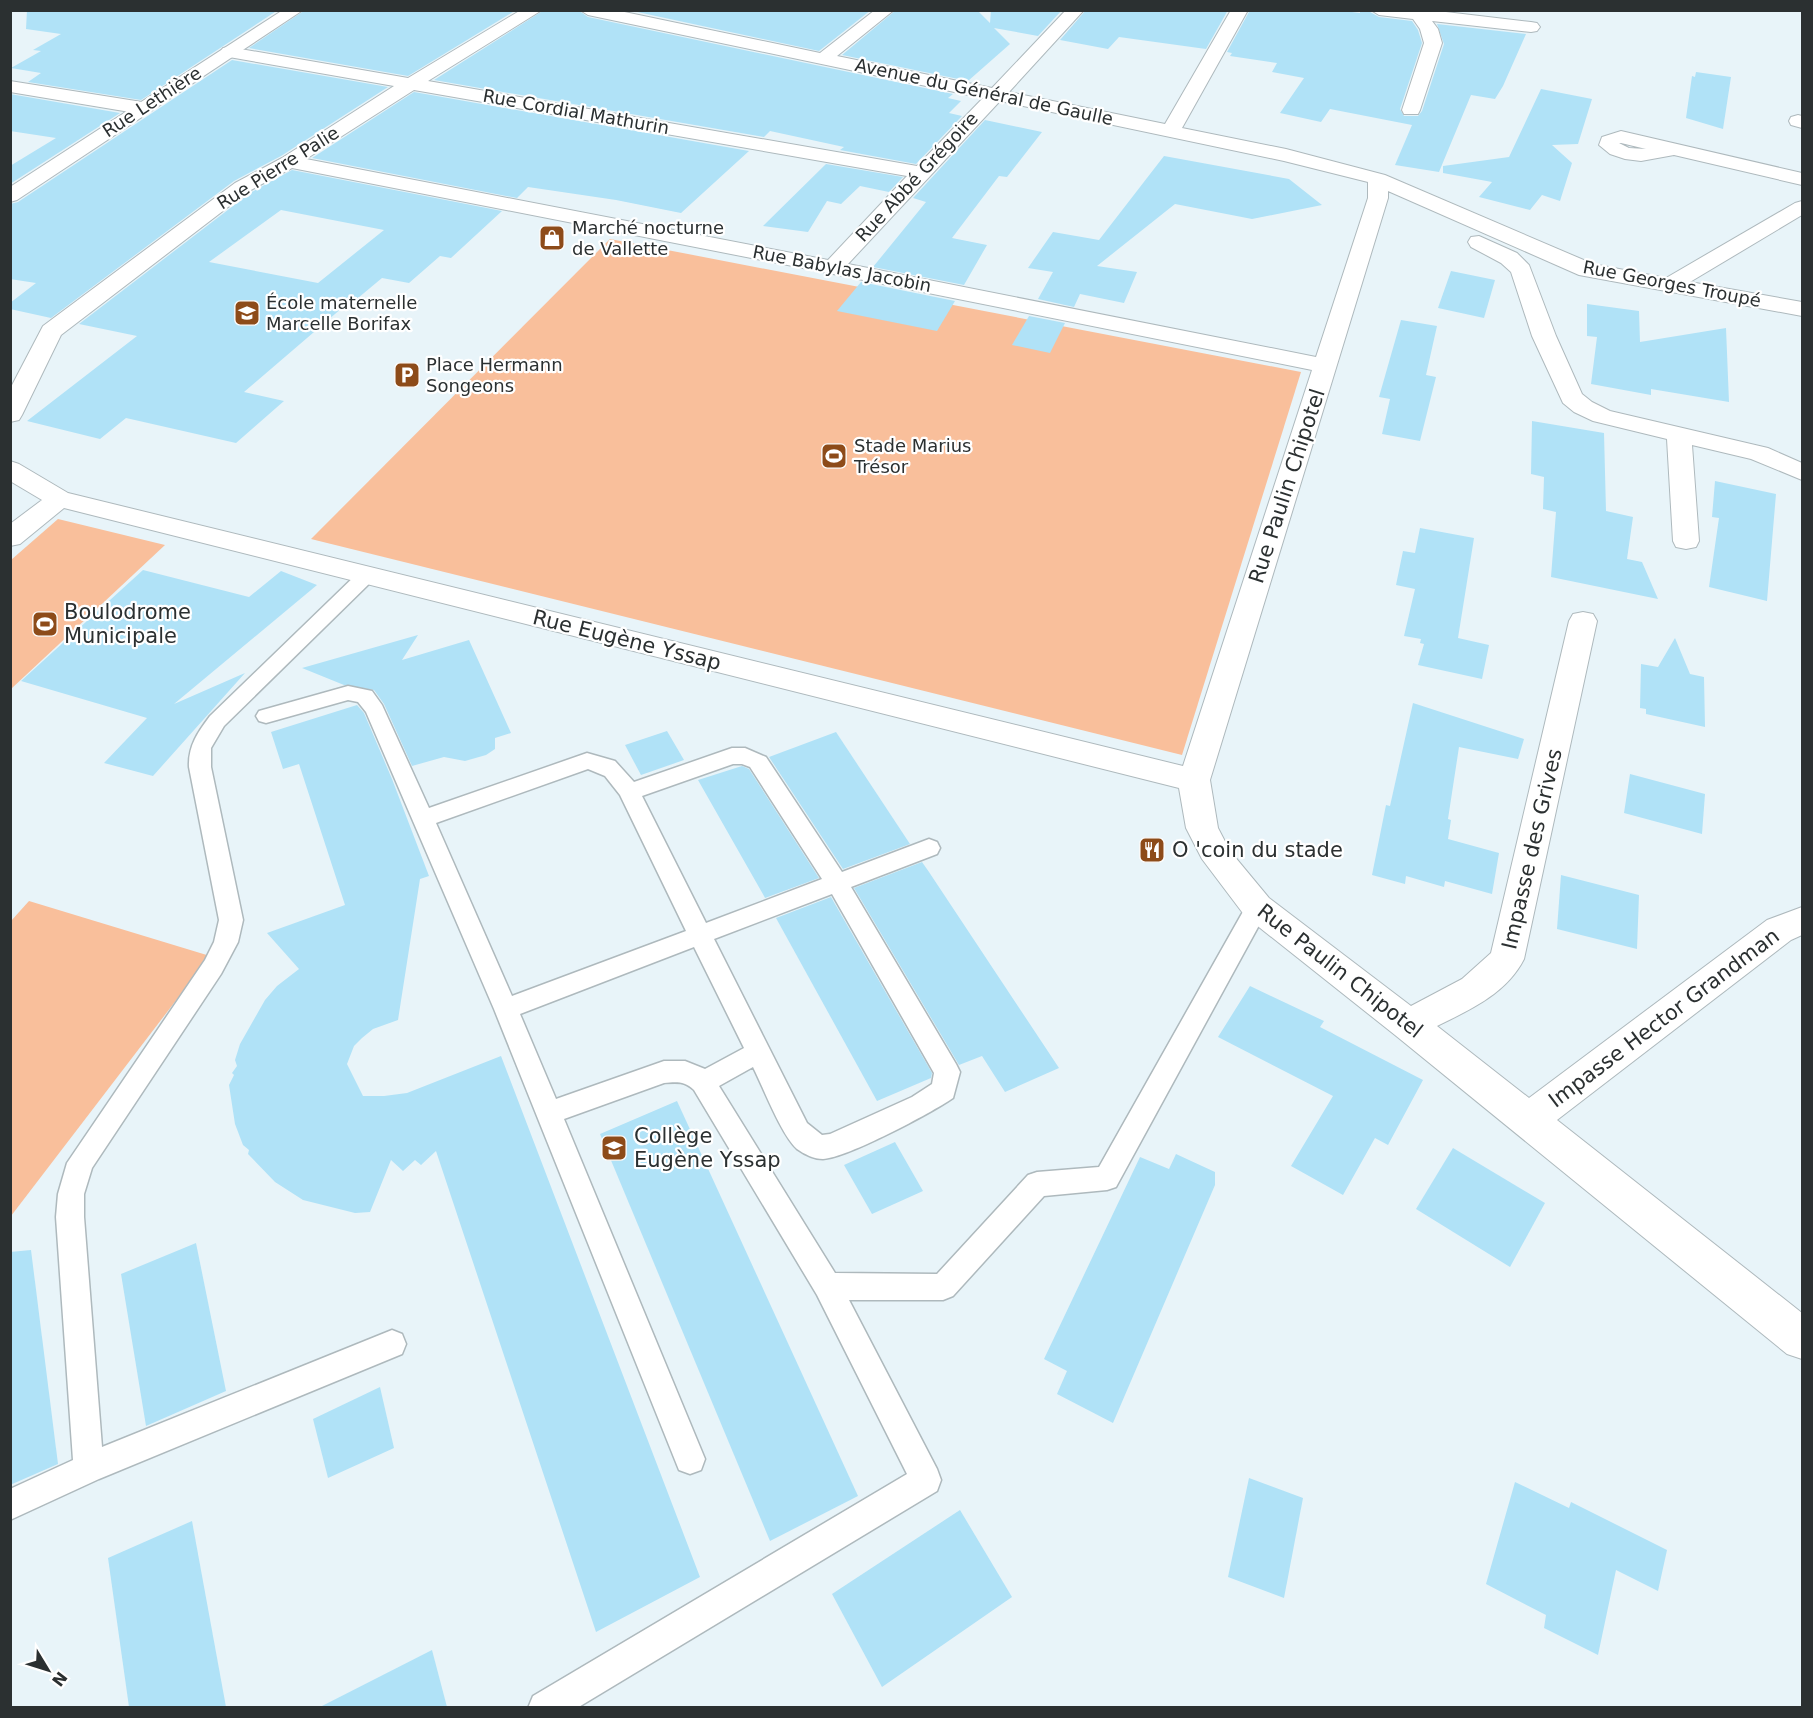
<svg xmlns="http://www.w3.org/2000/svg" width="1813" height="1718" viewBox="0 0 1813 1718" font-family="'DejaVu Sans',sans-serif">
	<style>
		.green { fill: #f9bf9b }
		.building { fill: #b0e2f7; fill-rule: evenodd }
		.lines { fill: none; stroke-linecap: round; stroke-linejoin: round }
		.lane-casing { stroke: #aeb9bd; stroke-width: 3 }
		.street-casing { stroke: #aeb9bd; stroke-width: 2 }
		.secondary-casing { stroke: #aeb9bd; stroke-width: 2 }
		.lane { fill: #fff; fill-rule: evenodd }
		.street { fill: #fff; fill-rule: evenodd }
		.secondary { fill: #fff; fill-rule: evenodd }
		.labels { text-anchor: middle; stroke-width: 4.5; stroke-linejoin: round; paint-order: stroke }
		.far-street-label { font-size: 18px; fill: #2b3031; stroke: #fff }
		.far-poi-label { font-size: 18px; fill: #2b3031; stroke: #fff; text-anchor: start }
		.street-label { font-size: 21px; fill: #2b3031; stroke: #fff }
		.poi-label { font-size: 21px; fill: #2b3031; stroke: #fff; text-anchor: start }
	</style>
	<rect width="100%" height="100%" fill="#e8f4f9"/>
	<!-- green -->
	<g class="green">
		<path d="M610,239L1301,372L1182,755L311,539Z"/>
		<path d="M58,519L165,545L11,689V560Z"/>
		<path d="M29,901L210,956L11,1216V921Z"/>
	</g>
	<!-- building -->
	<g class="building">
		<path d="M27,10H278L141,100L28,82L41,73L11,68L41,51L33,50L61,34L26,29Z"/>
		<path d="M305,10H516L408,76L249,48Z"/>
		<path d="M544,10H578L588,17L953,94L948,98L961,101L949,113L962,116L916,164L840,150L844,147L770,131L764,137L434,80Z"/>
		<path d="M628,10H871L819,51Z"/>
		<path d="M896,10H977L990,23L991,10H1062L1038,36L994,28L1010,44L968,81L842,55Z"/>
		<path d="M1086,10H1228L1206,49L1119,37L1108,49L1060,40Z"/>
		<path d="M1250,10H1336L1360,13V11L1370,12L1379,17L1412,21L1418,30L1422,43L1400,109L1404,116H1418L1422,111L1444,44L1437,24L1526,34L1503,86L1495,99L1471,95L1439,172L1395,165L1412,125L1330,109L1321,122L1280,113L1304,78L1272,72L1277,63L1230,56L1232,53L1227,52Z"/>
		<path d="M232,60L388,87L281,156L234,181L51,318L10,309V303L36,283L10,279V204L18,202Z"/>
		<path d="M1696,72L1731,77L1723,129L1686,118L1692,76L1695,77Z"/>
		<path d="M1541,89L1592,99L1578,144L1552,145L1572,163L1560,201L1542,195L1530,210L1479,197L1492,182L1443,173V166L1509,157Z"/>
		<path d="M414,92L749,151L681,213L616,200L528,187L517,198L312,158Z"/>
		<path d="M10,94L120,113L10,184V166L56,138L10,131Z"/>
		<path d="M985,120L1042,132L1007,177L999,176L952,238L987,245L964,285L873,267L926,202L913,198Z"/>
		<path d="M1164,156L1289,179L1322,205L1252,219L1175,204L1097,266L1137,272L1124,303L1080,294L1074,307L1038,299L1053,272L1028,268L1053,232L1099,240Z"/>
		<path d="M826,164L903,177L889,192L860,186L841,204L827,201L808,232L763,226Z"/>
		<path d="M292,170L502,211L451,258L440,256L409,283L382,278L346,308H342L244,392L284,401L236,443L126,418L100,439L27,421L137,336L79,324L250,193ZM281,210L384,230L318,283L209,262Z"/>
		<path d="M1451,271L1495,280L1484,318L1438,308Z"/>
		<path d="M861,282L955,301L937,331L837,311Z"/>
		<path d="M1587,304L1639,311L1640,342L1726,328L1729,402L1651,389V395L1591,384L1597,337L1587,336Z"/>
		<path d="M1029,316L1065,323L1050,353L1012,345Z"/>
		<path d="M1401,320L1437,326L1426,375L1436,377L1420,441L1382,434L1390,399L1379,397Z"/>
		<path d="M1532,421L1604,433L1606,511L1633,517L1627,559L1642,562L1658,599L1551,577L1556,512L1543,509L1544,477L1531,474Z"/>
		<path d="M1715,481L1776,494L1767,601L1709,587L1719,518L1712,517Z"/>
		<path d="M1420,528L1474,538L1458,638L1489,645L1482,679L1418,665L1424,644L1420,643L1421,639L1404,636L1415,589L1396,585L1403,551L1415,553Z"/>
		<path d="M143,570L249,597L281,571L317,585L174,704L245,673L153,776L104,763L147,718L21,681Z"/>
		<path d="M418,635L402,660L469,640L511,733L495,738V749L486,755L465,761L444,757L412,766L384,704L374,690L344,685L302,668Z"/>
		<path d="M1675,638L1690,674L1704,677L1705,727L1646,714V709L1640,708L1641,664L1658,667Z"/>
		<path d="M1413,703L1524,739L1518,759L1459,747L1448,819L1451,820L1448,839L1499,853L1492,894L1445,881L1444,887L1406,876L1405,884L1372,875L1386,805L1390,806Z"/>
		<path d="M357,705L364,713L392,779L429,876L420,879L398,1020L373,1029L362,1038L354,1046L347,1064L363,1096H384L407,1093L501,1056L700,1577L596,1632L436,1151L421,1165L415,1160L403,1171L391,1160L370,1212L355,1213L303,1200L275,1182L248,1154L249,1150L243,1145L235,1124L229,1085L234,1075L232,1073L237,1066L235,1060L240,1044L265,1000L277,986L299,969L267,933L345,905L299,764L283,769L271,732Z"/>
		<path d="M667,731L684,760L641,775L625,745Z"/>
		<path d="M836,732L910,844L843,869L769,757Z"/>
		<path d="M742,766L749,769L819,878L765,898L764,896L698,780Z"/>
		<path d="M1630,774L1705,794L1702,834L1624,813Z"/>
		<path d="M922,862L929,872L1059,1068L1005,1092L982,1056L959,1065L854,888Z"/>
		<path d="M1561,875L1639,895L1637,949L1557,929Z"/>
		<path d="M831,897L932,1073L931,1078L877,1101L776,918Z"/>
		<path d="M1250,986L1324,1021L1320,1027L1423,1080L1388,1145L1375,1138L1343,1195L1291,1166L1333,1096L1218,1037Z"/>
		<path d="M677,1101L858,1496L770,1541L600,1134Z"/>
		<path d="M895,1142L923,1191L872,1214L844,1165Z"/>
		<path d="M1453,1148L1545,1203L1510,1267L1416,1209Z"/>
		<path d="M1176,1154L1215,1172V1185L1113,1423L1057,1394L1067,1371L1044,1359L1140,1157L1169,1169Z"/>
		<path d="M196,1243L226,1391L146,1426L121,1274Z"/>
		<path d="M31,1250L58,1464L10,1485V1252Z"/>
		<path d="M380,1387L394,1448L328,1478L313,1419Z"/>
		<path d="M1249,1478L1303,1498L1284,1598L1228,1577Z"/>
		<path d="M1515,1482L1569,1508L1571,1502L1667,1550L1658,1591L1616,1570L1598,1655L1544,1628L1546,1615L1486,1584Z"/>
		<path d="M960,1510L1012,1597L882,1687L832,1594Z"/>
		<path d="M192,1521L226,1707H129L108,1558Z"/>
		<path d="M432,1650L447,1707H320Z"/>
	</g>
	<g class="lines">
		<!-- lane casing -->
		<g class="lane-casing">
			<g id="lane">
				<path d="M367,569L374,571L376,575L374,579L224,726L211,748V767L243,920L238,942L221,974L92,1168L84,1194V1217L102,1447L392,1330L402,1334L406,1344L402,1354L99,1479L10,1520V1489L73,1460L56,1217L58,1194L67,1163L205,960L214,942L219,920L189,767C188,746 198,732 210,716L360,571Z"/>
				<path d="M348,686L372,691L382,705L429,808L587,753L615,761L634,782L732,748H745L766,757L842,872L929,839L937,842L940,848L937,854L851,887L956,1064L960,1072L953,1098C931,1113 847,1158 823,1159C814,1159 804,1154 797,1149C781,1134 764,1089 753,1067L719,1086L835,1273L937,1274L1028,1175L1037,1172L1099,1167L1249,901L1257,898L1265,901L1269,907L1116,1187L1107,1190L1044,1196L953,1296L943,1300H849L937,1469L941,1480L937,1491L577,1708H528L533,1696L907,1474L817,1295L694,1090C684,1081 677,1082 664,1083L564,1119L705,1459L701,1470L690,1474L679,1470L494,1009L366,712L358,702L348,700L266,723L259,721L256,716L259,711ZM733,764H742L750,767L822,879L706,923L642,796ZM588,769L605,776L620,795L686,931L512,996L436,823ZM832,894L934,1073L932,1084L912,1097L830,1134L822,1135L807,1123L714,939ZM694,947L744,1048L705,1069L685,1061H664L556,1099L520,1014Z"/>
			</g>
		</g>
		<!-- street casing -->
		<g class="street-casing">
			<g id="street">
				<path d="M521,10H542L428,81L917,166L983,98L588,15L580,10H615L820,53L875,10H894L837,56L992,88L1066,10H1084L1009,92L1165,124L1231,10H1248L1182,128L1286,149L1385,175L1593,264L1666,278L1795,203L1802,201V215L1690,282L1802,302V316L1579,275L1388,191V198L1210,780L1218,828L1230,851L1269,898L1411,1006L1462,979L1491,953L1569,621L1573,614L1583,612L1593,614L1597,621L1524,959C1507,993 1470,1010 1437,1026L1529,1098L1767,920L1802,907V935L1791,940L1557,1120L1802,1313V1359L1787,1354L1395,1035L1245,916L1202,859L1186,828L1179,788L64,508L20,544L10,546V524L42,500L10,481V461L19,464L68,493L1183,766L1312,370L833,274L292,168L249,191L61,335L22,415L19,420L10,422V389L43,326L235,183L282,158L394,86L229,57L223,56L220,52L223,48L229,47L408,78ZM414,90L907,176L828,260L306,159ZM1000,101L1284,161L1368,182V198L1316,357L848,264Z"/>
				<path d="M1371,10H1429L1531,22L1537,23L1540,27L1537,31L1531,32L1432,21L1438,29L1442,43L1420,110L1418,114H1404L1402,110L1424,43L1420,29L1413,19L1379,15Z"/>
				<path d="M10,81L142,102L149,104L151,108L149,112L142,114L10,92Z"/>
				<path d="M1798,115L1802,116V128L1791,125L1789,121L1791,117Z"/>
				<path d="M1621,131L1802,173V185L1674,155L1641,161L1625,159L1610,154L1599,145L1602,137ZM1619,143H1621L1646,149L1629,148Z"/>
				<path d="M1479,236L1517,253L1529,265L1556,336L1582,394L1592,402L1610,411L1768,448L1802,463V480L1751,459L1692,445L1699,541L1696,547L1686,549L1676,547L1673,541L1667,439L1593,421L1574,412L1563,403L1532,336L1511,272L1501,263L1471,247L1468,242L1471,237Z"/>
			</g>
		</g>
		<!-- secondary casing -->
		<g class="secondary-casing">
			<path id="secondary" d="M283,10H303L17,200L10,202V187Z"/>
		</g>
		<!-- lane -->
		<use href="#lane" class="lane"/>
		<!-- street -->
		<use href="#street" class="street"/>
		<!-- secondary -->
		<use href="#secondary" class="secondary"/>
	</g>
	<!-- icons -->
	<defs>
		<g id="shop-square" transform="scale(1.35)"><rect x="-9" y="-9" width="18" height="18" rx="4" fill="#8d4b19" stroke="#fff"/><path d="M-5-2.5h2.3a2.7 3.5 0 0 1 5.4 0H5L5.5 6h-11ZM-1.5-2.5h3a1.5 2.3 0 0 0-3 0Z" fill="#fff"/></g>
		<g id="school-square" transform="scale(1.35)"><rect x="-9" y="-9" width="18" height="18" rx="4" fill="#8d4b19" stroke="#fff"/><path d="M0-5L7-2L0 1L-7-2ZM-4 1L0 2.5L4 1V4Q0 6-4 4Z" fill="#fff"/></g>
		<g id="parking-square" transform="scale(1.35)"><rect x="-9" y="-9" width="18" height="18" rx="4" fill="#8d4b19" stroke="#fff"/><path d="M-3.5-5.5H1a3.5 3.5 0 0 1 0 7H-1V5.5H-3.5ZM-1-3.4V-.6H.8a1.4 1.4 0 0 0 0-2.8Z" fill="#fff"/></g>
		<g id="stadium-square" transform="scale(1.35)"><rect x="-9" y="-9" width="18" height="18" rx="4" fill="#8d4b19" stroke="#fff"/><path d="M0-5a6.5 5 0 1 0 0 10a6.5 5 0 1 0 0-10ZM-3.5-1.8h7v3.6h-7Z" fill="#fff"/></g>
		<g id="restaurant-square" transform="scale(1.35)"><rect x="-9" y="-9" width="18" height="18" rx="4" fill="#8d4b19" stroke="#fff"/><path d="M-5-6h1v4h1v-4h1v4h1v-4h1v5L-1.5 .5V6h-2V.5L-5-1ZM5-6V6H3V1.5H1.5Q1.5-4 5-6Z" fill="#fff"/></g>
	</defs>
	<g fill-rule="evenodd">
		<use href="#shop-square" x="552" y="238"/>
		<use href="#school-square" x="247" y="313"/>
		<use href="#parking-square" x="407" y="375"/>
		<use href="#stadium-square" x="834" y="456"/>
		<use href="#stadium-square" x="45" y="624"/>
		<use href="#restaurant-square" x="1152" y="850"/>
		<use href="#school-square" x="614" y="1148"/>
	</g>
	<g class="labels">
		<!-- far-street labels -->
		<g class="far-street-label">
			<text transform="translate(984 92) rotate(12)" y="6">Avenue du Général de Gaulle</text>
			<text transform="translate(152 102) rotate(-33)" y="6">Rue Lethière</text>
			<text transform="translate(576 112) rotate(10)" y="6">Rue Cordial Mathurin</text>
			<text transform="translate(278 168) rotate(-32)" y="6">Rue Pierre Palie</text>
			<text transform="translate(917 177) rotate(-47)" y="6">Rue Abbé Grégoire</text>
			<text transform="translate(842 269) rotate(11)" y="6">Rue Babylas Jacobin</text>
			<text transform="translate(1672 284) rotate(11)" y="6">Rue Georges Troupé</text>
		</g>
		<!-- far-poi labels -->
		<g class="far-poi-label">
			<text x="572" y="234">Marché nocturne<tspan x="572" dy="21">de Vallette</tspan></text>
			<text x="266" y="309">École maternelle<tspan x="266" dy="21">Marcelle Borifax</tspan></text>
			<text x="426" y="371">Place Hermann<tspan x="426" dy="21">Songeons</tspan></text>
			<text x="854" y="452">Stade Marius<tspan x="854" dy="21">Trésor</tspan></text>
		</g>
		<!-- street labels -->
		<g class="street-label">
			<text transform="translate(1287 486) rotate(-72)" y="7">Rue Paulin Chipotel</text>
			<text transform="translate(627 640) rotate(14)" y="7">Rue Eugène Yssap</text>
			<text transform="translate(1532 849) rotate(-77)" y="7">Impasse des Grives</text>
			<text transform="translate(1340 971) rotate(38)" y="7">Rue Paulin Chipotel</text>
			<text transform="translate(1664 1018) rotate(-37)" y="7">Impasse Hector Grandman</text>
		</g>
		<!-- poi labels -->
		<g class="poi-label">
			<text x="64" y="619">Boulodrome<tspan x="64" dy="24">Municipale</tspan></text>
			<text x="1172" y="857">O 'coin du stade</text>
			<text x="634" y="1143">Collège<tspan x="634" dy="24">Eugène Yssap</tspan></text>
		</g>
	</g>
	<!-- border -->
	<rect width="1813" height="1718" fill="none" stroke="#2b3031" stroke-width="24"/>
	<!-- north arrow -->
	<g transform="translate(48 1670) rotate(128)" stroke="#ffffff" stroke-width="4.5" paint-order="stroke">
	<path d="M0-4.5L10 22L0 15L-10 22Z" fill="#2b3031"/>
	<text y="-9" font-size="16" font-weight="bold" text-anchor="middle" fill="#2b3031">N</text>
	</g>
</svg>
